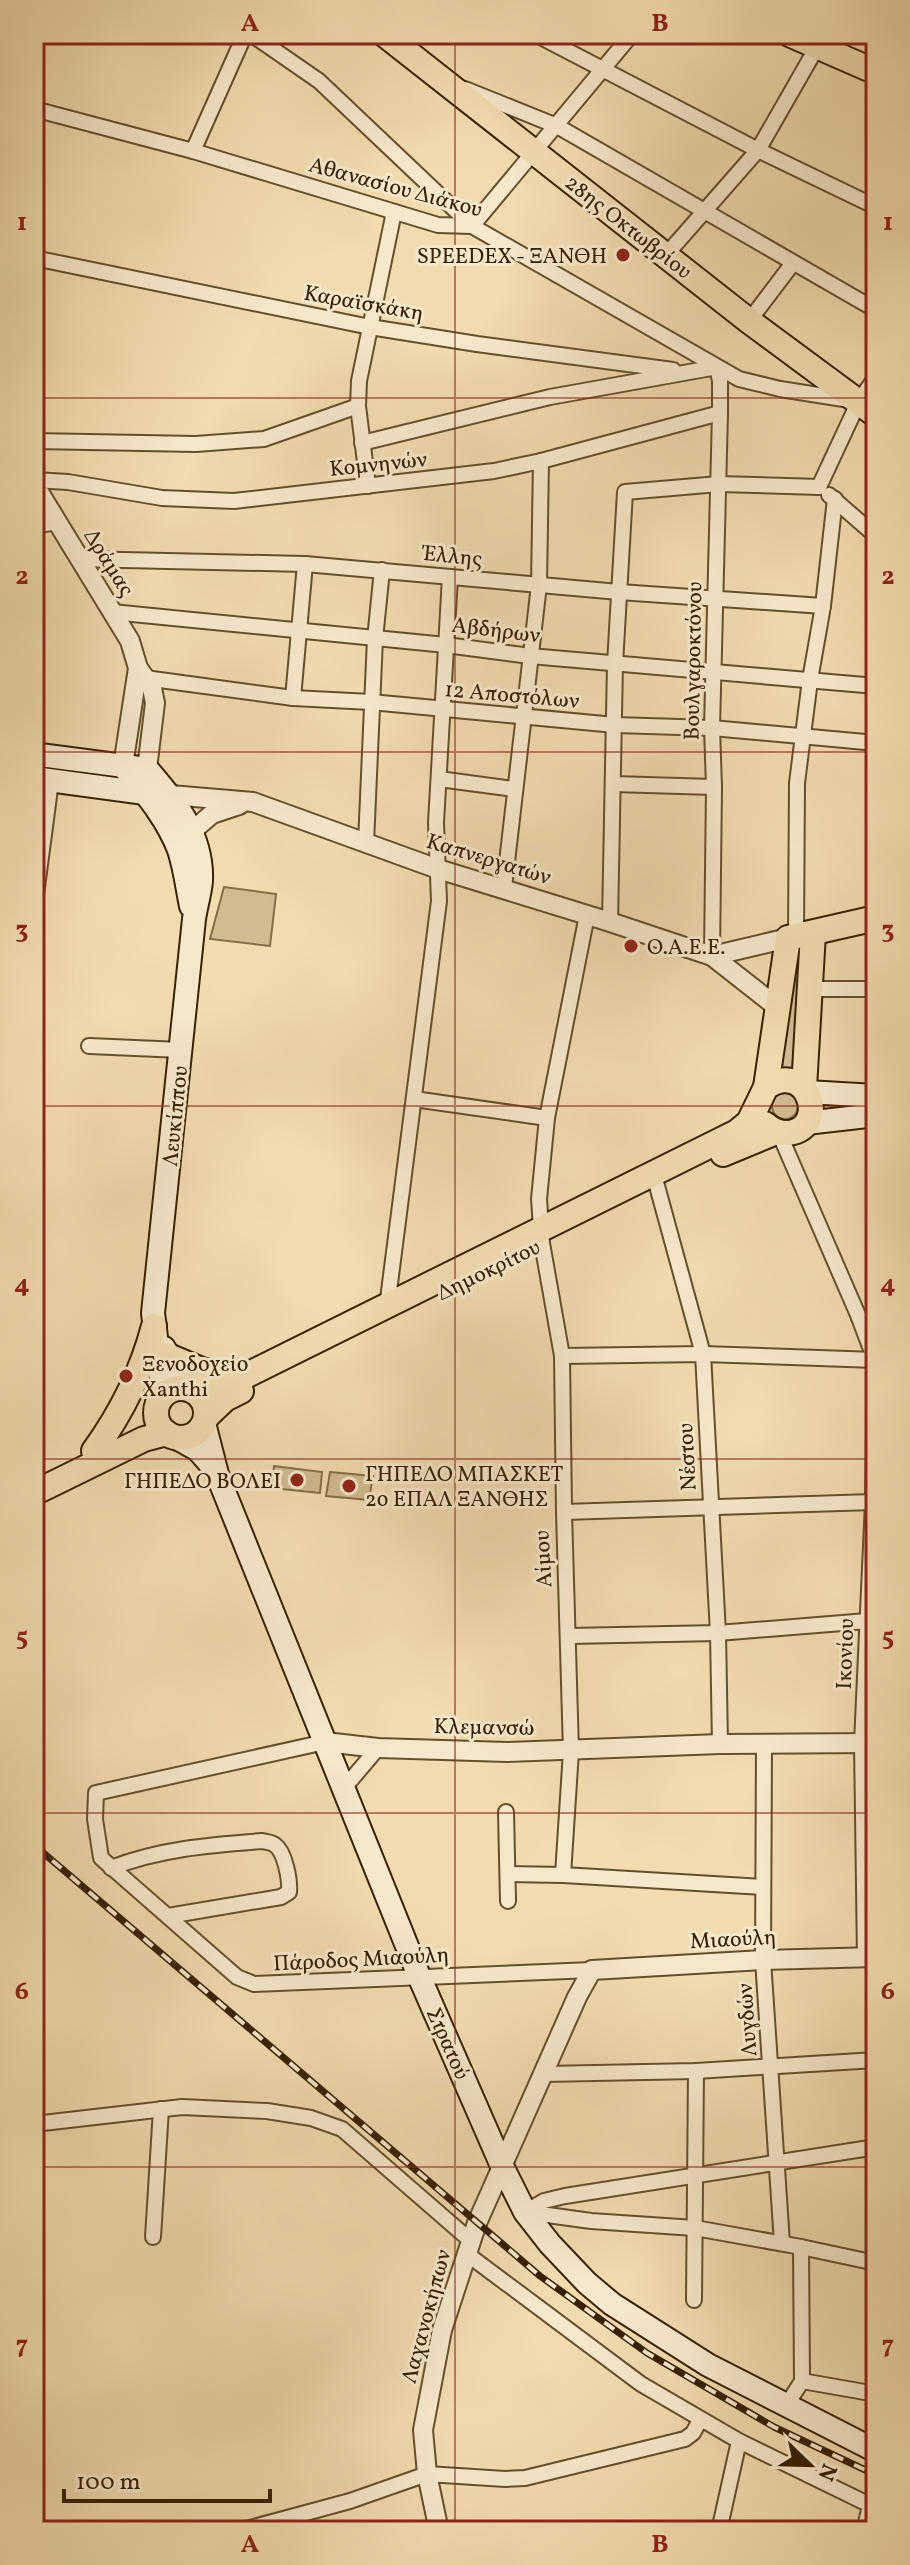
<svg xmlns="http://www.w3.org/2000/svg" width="910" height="2565" viewBox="0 0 910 2565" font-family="Vollkorn,serif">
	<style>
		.green { fill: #d1bb91; stroke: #846e48; stroke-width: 2 }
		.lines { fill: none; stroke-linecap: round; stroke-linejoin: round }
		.minor-casing { stroke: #654f2c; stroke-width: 18 }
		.tertiary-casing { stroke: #654f2c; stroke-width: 22 }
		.secondary-casing { stroke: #362000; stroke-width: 26 }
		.primary-casing { stroke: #362000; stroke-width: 28 }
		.minor { stroke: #f6e8cb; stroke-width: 14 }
		.tertiary { stroke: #f6e8cb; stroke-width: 18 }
		.secondary { stroke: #f6e8cb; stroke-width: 22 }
		.primary { stroke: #f1dbaf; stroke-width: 24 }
		.rail-casing { stroke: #362000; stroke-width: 7 }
		.rail { stroke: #f6e8cb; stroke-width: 4; stroke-dasharray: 12; stroke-linecap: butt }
		.grid { fill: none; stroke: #8f2418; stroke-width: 2; stroke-opacity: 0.55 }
		.poi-dot { fill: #8f2418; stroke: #f6e8cb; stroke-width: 3 }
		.labels { text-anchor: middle; stroke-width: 6; stroke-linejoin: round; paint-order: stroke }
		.street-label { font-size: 22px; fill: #362000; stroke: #f6e8cb }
		.poi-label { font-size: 22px; fill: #362000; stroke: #f6e8cb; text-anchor: start }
		.neatline { fill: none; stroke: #8f2418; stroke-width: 3 }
		.grid-label { font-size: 26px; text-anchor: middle; font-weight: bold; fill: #8f2418 }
	</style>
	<rect width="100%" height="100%" fill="#f1dbaf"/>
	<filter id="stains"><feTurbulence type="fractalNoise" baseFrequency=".0025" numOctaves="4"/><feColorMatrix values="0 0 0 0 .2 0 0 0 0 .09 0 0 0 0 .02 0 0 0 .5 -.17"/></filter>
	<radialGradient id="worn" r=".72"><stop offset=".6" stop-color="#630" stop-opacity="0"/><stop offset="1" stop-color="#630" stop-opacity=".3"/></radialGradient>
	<!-- green -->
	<g class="green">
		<path d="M224,887L276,894L270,946L210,939Z"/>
		<path d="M797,952H801L798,1070H782L780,1067Z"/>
		<circle cx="785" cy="1106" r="13"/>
		<path d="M274,1466L322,1472L320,1493L272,1488Z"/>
		<path d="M330,1472L373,1476L369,1500L326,1496Z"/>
	</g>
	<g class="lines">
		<!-- minor casing -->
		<g class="minor-casing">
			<g id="minor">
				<path d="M251,34L319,81L472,226"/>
				<path d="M535,34L758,150L876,207"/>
				<path d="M465,89L557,126L876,310"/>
				<path d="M34,109L193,151L438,225L472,226L739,379L780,389L850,400"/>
				<path d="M193,151L245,34"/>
				<path d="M472,226L632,34"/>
				<path d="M666,255L758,150L817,47"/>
				<path d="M34,258L370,327L477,344L673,370"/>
				<path d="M749,321L793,263"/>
				<path d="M34,441L196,444L264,439L358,406"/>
				<path d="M362,443L550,397L717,367L720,381V413L712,728L714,787L712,956"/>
				<path d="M34,480L68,482L162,498L234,501L494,471L541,461L720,413"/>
				<path d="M368,486L358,406L359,381L394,212"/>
				<path d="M819,487L859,401L876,377"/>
				<path d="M829,495L876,536"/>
				<path d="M34,526L57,522"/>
				<path d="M79,559L305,564L619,592L823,606"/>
				<path d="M112,612L446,645L530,656L876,686"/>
				<path d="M145,678L293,698L371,702L615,725L712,728L876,743"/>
				<path d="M293,698L305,564"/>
				<path d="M439,779L514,789"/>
				<path d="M613,784L714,787"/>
				<path d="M366,843L375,639L382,570"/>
				<path d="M504,888L539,585L541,461"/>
				<path d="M34,910L51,781"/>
				<path d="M610,922L615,664L625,492L719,484L819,487"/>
				<path d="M796,936L797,783L810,680L823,606L835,499"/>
				<path d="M810,989H876"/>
				<path d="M89,1046L181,1050"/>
				<path d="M414,1099L547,1118"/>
				<path d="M779,1133L858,1315L875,1360L873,1502L862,1743L865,1958"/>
				<path d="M654,1175L703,1354L718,1633L720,1744"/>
				<path d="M387,1307L439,901L436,823L450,577"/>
				<path d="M562,1356L703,1354L876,1360"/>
				<path d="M564,1512L873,1502"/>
				<path d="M569,1636L718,1633L867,1621"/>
				<path d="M325,1742L96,1793L95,1819L101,1858L237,1977L254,1984L592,1970"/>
				<path d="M764,1745L763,1960L782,2243"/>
				<path d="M344,1788L378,1748"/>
				<path d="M506,1812L508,1901"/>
				<path d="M111,1868C159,1849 210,1845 262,1841C266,1842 271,1842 275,1845C285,1852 290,1880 289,1892L281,1897L168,1916"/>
				<path d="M508,1874L563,1875L763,1887"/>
				<path d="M563,1875L571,1751L564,1512L562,1356L542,1243L539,1199L547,1118L587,915"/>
				<path d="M544,2074L696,2071L876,2060"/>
				<path d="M34,2124L182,2107L267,2111L311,2118L342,2129L471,2241"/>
				<path d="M525,2212L544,2201L565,2196L876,2147"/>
				<path d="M526,2212L591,2221L695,2228L801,2247L876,2263"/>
				<path d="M153,2237L161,2109"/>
				<path d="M467,2254L641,2384L739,2441L876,2508"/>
				<path d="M694,2300L696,2071"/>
				<path d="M802,2381L876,2394"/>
				<path d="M786,2406L802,2381L801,2247"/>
				<path d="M239,2531L350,2501L427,2474L505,2479L525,2478L685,2439L693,2433L700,2420"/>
				<path d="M719,2531L739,2441"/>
				<path d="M864,2531L870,2506"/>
			</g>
		</g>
		<!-- tertiary casing -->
		<g class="tertiary-casing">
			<g id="tertiary">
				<path d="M34,484L130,641L138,668L123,766"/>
				<path d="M138,668L152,688L155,703L147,769"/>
				<path d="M159,794L253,802L438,869L610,922L712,956L777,1007"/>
				<path d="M191,832L212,814L239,805"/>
				<path d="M712,956L788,938"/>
				<path d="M325,1742L378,1748L507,1752L720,1744L876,1743"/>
				<path d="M439,2531L427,2474L423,2430L442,2330L477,2223L577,1997L592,1970L763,1960L876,1957"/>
			</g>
		</g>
		<!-- secondary casing -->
		<g class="secondary-casing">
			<g id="secondary">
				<path d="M34,756L40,755L147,769C175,801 203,835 201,881C200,893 196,906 194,919L153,1313L161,1378L158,1402"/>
				<path d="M123,766C145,793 167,818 179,850C185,868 187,887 191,906"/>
				<path d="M34,778L145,793"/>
				<path d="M807,1092L876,1096"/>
				<path d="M806,1123L876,1115"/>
				<path d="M164,1348L180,1378L191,1390"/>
				<path d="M204,1423L217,1474L419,1976L502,2166L525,2212L550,2244L587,2283L612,2304L708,2365L876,2451"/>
				<path d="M175,1437L198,1450L212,1466"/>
			</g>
		</g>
		<!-- primary casing -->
		<g class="primary-casing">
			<g id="primary">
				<path d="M384,34L749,321L876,415"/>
				<path d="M789,34L876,72"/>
				<path d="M804,1088L813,933"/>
				<path d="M765,1124C772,1130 779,1134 789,1133C830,1127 808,1059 766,1087"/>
				<path d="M723,1154L776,1132"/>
				<path d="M166,1355L204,1371L243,1376"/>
				<circle cx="181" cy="1413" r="25"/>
				<path d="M195,1392L214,1389L245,1376L737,1132L749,1122L766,1087L788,938L876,918"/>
				<path d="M206,1417L225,1399L241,1391"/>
				<path d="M94,1451C122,1412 142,1372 154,1326"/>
				<path d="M34,1493L144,1439L167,1433"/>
			</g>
		</g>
		<!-- minor -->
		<use href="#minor" class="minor"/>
		<!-- tertiary -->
		<use href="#tertiary" class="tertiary"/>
		<!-- secondary -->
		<use href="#secondary" class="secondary"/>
		<!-- primary -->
		<use href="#primary" class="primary"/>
		<!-- rail casing -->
		<g class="rail-casing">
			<path id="rail" d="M34,1845L540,2276L647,2353L774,2427L876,2475"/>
		</g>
		<!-- rail -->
		<use href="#rail" class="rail"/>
	</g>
	<!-- grid -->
	<path class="grid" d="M455,34V2531M34,398H876M34,752H876M34,1106H876M34,1459H876M34,1813H876M34,2167H876"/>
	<!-- markers -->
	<g class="poi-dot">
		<circle cx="623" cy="255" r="8"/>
		<circle cx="631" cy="946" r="8"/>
		<circle cx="126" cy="1376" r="8"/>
		<circle cx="297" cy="1480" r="8"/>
		<circle cx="349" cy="1486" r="8"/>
	</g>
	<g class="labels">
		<!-- street labels -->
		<g class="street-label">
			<text transform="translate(396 186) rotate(15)" y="8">Αθανασίου Διάκου</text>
			<text transform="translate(629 226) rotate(38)" y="8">28ης Οκτωβρίου</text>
			<text transform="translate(364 302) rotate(10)" y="8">Καραϊσκάκη</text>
			<text transform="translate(378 463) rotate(-6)" y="8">Κομνηνών</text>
			<text transform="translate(453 555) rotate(6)" y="8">Έλλης</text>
			<text transform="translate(110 562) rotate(58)" y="8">Δράμας</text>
			<text transform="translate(496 629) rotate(7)" y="8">Αβδήρων</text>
			<text transform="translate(692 661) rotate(-89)" y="8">Βουλγαροκτόνου</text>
			<text transform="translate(512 694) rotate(5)" y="8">12 Αποστόλων</text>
			<text transform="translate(489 858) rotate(17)" y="8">Καπνεργατών</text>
			<text transform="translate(174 1116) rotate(-84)" y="8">Λευκίππου</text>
			<text transform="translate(488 1269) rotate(-26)" y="8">Δημοκρίτου</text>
			<text transform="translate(686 1457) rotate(-93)" y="8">Νέστου</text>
			<text transform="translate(542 1559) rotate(-93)" y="8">Αίμου</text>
			<text transform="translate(844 1654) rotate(-88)" y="8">Ικονίου</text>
			<text transform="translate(484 1726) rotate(1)" y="8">Κλεμανσώ</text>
			<text transform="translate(733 1938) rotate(-3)" y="8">Μιαούλη</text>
			<text transform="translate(361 1958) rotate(-3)" y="8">Πάροδος Μιαούλη</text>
			<text transform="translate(746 2020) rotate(-94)" y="8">Λυγδών</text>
			<text transform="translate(449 2043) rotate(66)" y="8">Στρατού</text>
			<text transform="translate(425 2316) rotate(-75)" y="8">Λαχανοκήπων</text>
		</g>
		<!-- poi labels -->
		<g class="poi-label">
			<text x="607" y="263" text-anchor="end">SPEEDEX - ΞΑΝΘΗ</text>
			<text x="647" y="954">Ο.Α.Ε.Ε.</text>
			<text x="142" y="1371">Ξενοδοχείο<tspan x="142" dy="25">Xanthi</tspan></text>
			<text x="365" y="1481">ΓΗΠΕΔΟ ΜΠΑΣΚΕΤ<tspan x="365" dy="25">2ο ΕΠΑΛ ΞΑΝΘΗΣ</tspan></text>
			<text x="281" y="1488" text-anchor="end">ΓΗΠΕΔΟ ΒΟΛΕΙ</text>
		</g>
	</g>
	<!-- margin -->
	<rect width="910" height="2565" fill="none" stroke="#f1dbaf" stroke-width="88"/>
	<!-- north arrow -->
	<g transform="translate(810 2465) rotate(113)" stroke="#f6e8cb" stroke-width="6" paint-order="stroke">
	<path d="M0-6L14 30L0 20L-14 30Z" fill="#362000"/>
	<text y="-12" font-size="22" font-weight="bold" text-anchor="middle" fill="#362000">N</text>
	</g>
	<!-- scale -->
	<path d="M64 2489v12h206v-12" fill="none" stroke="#362000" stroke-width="4"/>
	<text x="76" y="2489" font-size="24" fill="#362000" stroke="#f6e8cb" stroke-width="6" paint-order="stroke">100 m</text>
	<rect x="44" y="44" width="822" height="2477" class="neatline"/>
	<g class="grid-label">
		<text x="250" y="31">A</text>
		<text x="660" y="31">B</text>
		<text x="22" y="230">1</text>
		<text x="888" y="230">1</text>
		<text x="22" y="584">2</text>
		<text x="888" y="584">2</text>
		<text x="22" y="938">3</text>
		<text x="888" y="938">3</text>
		<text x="22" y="1292">4</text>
		<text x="888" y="1292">4</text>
		<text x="22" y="1645">5</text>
		<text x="888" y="1645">5</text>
		<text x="22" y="1999">6</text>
		<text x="888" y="1999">6</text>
		<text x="22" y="2353">7</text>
		<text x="888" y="2353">7</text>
		<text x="250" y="2552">A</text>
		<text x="660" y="2552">B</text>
	</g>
	<rect width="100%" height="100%" filter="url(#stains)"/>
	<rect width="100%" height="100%" fill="url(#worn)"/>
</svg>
